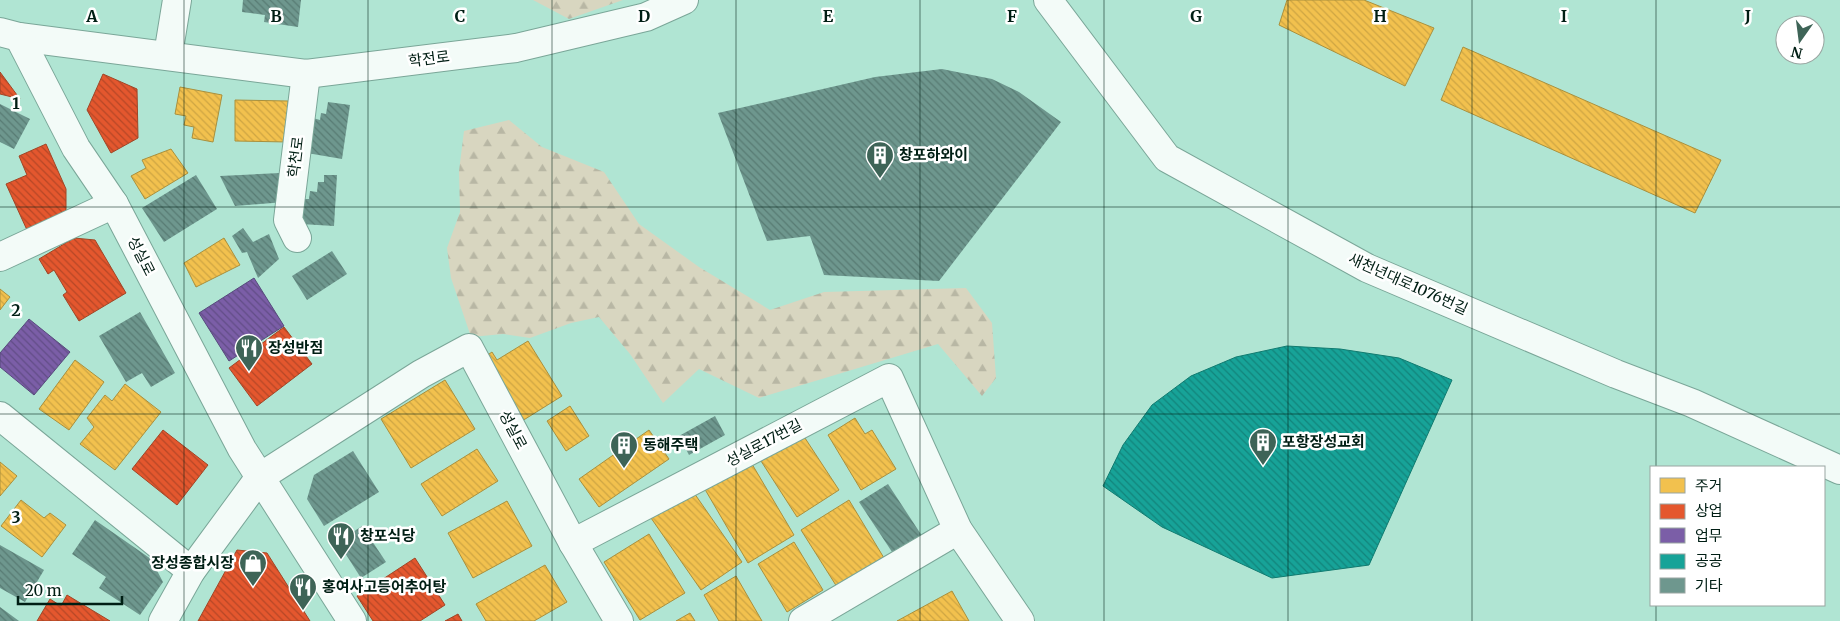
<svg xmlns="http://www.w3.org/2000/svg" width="1840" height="621" viewBox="0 0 1840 621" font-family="Merriweather,'Noto Sans KR',serif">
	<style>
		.forest { fill: url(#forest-firs) }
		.homes { fill: url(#homes-back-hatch); stroke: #a9903d }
		.shops { fill: url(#shops-back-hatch); stroke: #a04626 }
		.offices { fill: url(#offices-back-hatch); stroke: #564b7b }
		.public { fill: url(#public-back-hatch); stroke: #107b70 }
		.building { fill: url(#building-back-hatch) }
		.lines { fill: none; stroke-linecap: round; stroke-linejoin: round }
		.street-casing { stroke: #7aa698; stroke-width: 30 }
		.street { stroke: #f3fbf8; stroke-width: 28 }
		.grid { fill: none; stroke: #001e14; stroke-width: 1; stroke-opacity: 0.55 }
		.labels { text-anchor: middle; stroke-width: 5; stroke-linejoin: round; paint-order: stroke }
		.street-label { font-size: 15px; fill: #001e14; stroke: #fff }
		.poi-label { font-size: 15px; font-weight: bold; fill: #001e14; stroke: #fff; text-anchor: start }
		.grid-label { font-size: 16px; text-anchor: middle; font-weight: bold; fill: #001e14; stroke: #fff; stroke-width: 5; stroke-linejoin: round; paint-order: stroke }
	</style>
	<defs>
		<pattern id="forest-firs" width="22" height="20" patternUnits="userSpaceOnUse" patternTransform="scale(1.25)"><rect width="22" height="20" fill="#d8d6c0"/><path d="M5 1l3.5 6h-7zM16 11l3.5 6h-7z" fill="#b8b7a4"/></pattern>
		<pattern id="homes-back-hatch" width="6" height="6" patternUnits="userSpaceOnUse" patternTransform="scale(1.25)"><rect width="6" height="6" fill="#f2c14e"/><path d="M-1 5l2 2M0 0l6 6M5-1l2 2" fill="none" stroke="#cea543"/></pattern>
		<pattern id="shops-back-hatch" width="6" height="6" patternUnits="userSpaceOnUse" patternTransform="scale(1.25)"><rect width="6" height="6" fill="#e4572e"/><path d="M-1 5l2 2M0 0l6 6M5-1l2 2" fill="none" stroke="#b64726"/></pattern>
		<pattern id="offices-back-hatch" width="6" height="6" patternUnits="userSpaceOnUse" patternTransform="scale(1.25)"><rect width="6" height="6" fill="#7b5ea7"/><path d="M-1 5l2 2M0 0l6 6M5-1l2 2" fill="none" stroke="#624d87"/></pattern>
		<pattern id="public-back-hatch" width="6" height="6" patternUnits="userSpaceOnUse" patternTransform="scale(1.25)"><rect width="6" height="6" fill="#17a398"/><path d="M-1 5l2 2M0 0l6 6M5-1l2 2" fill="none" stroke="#12847b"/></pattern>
		<pattern id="building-back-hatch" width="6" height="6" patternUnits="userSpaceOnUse" patternTransform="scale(1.25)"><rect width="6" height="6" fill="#6e978e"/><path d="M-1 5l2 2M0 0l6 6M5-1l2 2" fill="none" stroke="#587b73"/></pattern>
	</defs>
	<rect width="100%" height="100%" fill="#b0e5d3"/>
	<!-- forest -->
	<g class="forest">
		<path d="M533,0H623L569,19Z"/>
		<path d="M509,120L542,147L604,172L639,224L699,267L770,310L824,292L966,288L992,323L996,378L982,396L938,344L759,398L699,369L663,403L630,354L599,317L571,323L530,338L503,334L471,337L451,278L447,248L460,212L459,171L464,131Z"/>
	</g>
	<!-- homes -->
	<g class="homes">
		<path d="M1287,0H1364L1434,28L1405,86L1279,25Z"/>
		<path d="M1463,47L1721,160L1695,213L1441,100Z"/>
		<path d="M180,87L222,95L213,142L192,138L194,127L184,125L186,116L175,114Z"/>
		<path d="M235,100L288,101V142L235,141Z"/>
		<path d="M171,149L188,173L145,199L131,176L146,168L142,160Z"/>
		<path d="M224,238L240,265L196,287L184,263Z"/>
		<path d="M0,289L10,297L0,310Z"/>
		<path d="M528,341L562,396L522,421L483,358L492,352L497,360Z"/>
		<path d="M75,360L104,382L69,430L39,409Z"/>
		<path d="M445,380L475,429L411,468L381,419Z"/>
		<path d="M125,384L161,412L115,470L80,444L94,427L87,418L105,395L112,401Z"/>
		<path d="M570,406L589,436L566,451L547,421Z"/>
		<path d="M855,418L865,434L872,430L896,469L861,490L828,435Z"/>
		<path d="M649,430L669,459L599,507L579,479Z"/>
		<path d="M803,435L839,490L797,517L761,461Z"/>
		<path d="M477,449L498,481L442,516L421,484Z"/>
		<path d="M749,459L794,535L748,563L703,486Z"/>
		<path d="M0,462L17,476L0,496Z"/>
		<path d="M692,490L742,562L701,590L651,518Z"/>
		<path d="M21,500L44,518L50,513L66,525L42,557L1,526Z"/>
		<path d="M849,500L884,558L837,587L801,530Z"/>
		<path d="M507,501L532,546L473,578L448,533Z"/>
		<path d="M649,534L685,593L640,620L604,562Z"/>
		<path d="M794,542L823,590L787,612L758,564Z"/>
		<path d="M545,565L567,602L534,621H486L476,604Z"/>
		<path d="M736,576L762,621H719L704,595Z"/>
		<path d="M952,591L969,621H897Z"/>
		<path d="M690,613L695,621H676Z"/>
	</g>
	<!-- shops -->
	<g class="shops">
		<path d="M0,72L20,99L0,94Z"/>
		<path d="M103,74L137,89L138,138L111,153L87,110Z"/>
		<path d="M46,144L66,189V212L27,230L6,184L27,175L19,156Z"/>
		<path d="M74,238L95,240L126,293L79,321L63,295L67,292L54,270L48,274L39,259Z"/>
		<path d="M284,327L312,364L257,406L229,368Z"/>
		<path d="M163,430L208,465L177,505L132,469Z"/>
		<path d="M237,550L267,553L310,621H198Z"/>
		<path d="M415,558L445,605L420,621H373L357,596Z"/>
		<path d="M67,595L110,621H37L50,599L61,606Z"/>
		<path d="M458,614L462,621H445Z"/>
	</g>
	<!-- offices -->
	<g class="offices">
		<path d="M254,278L284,326L229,361L199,313Z"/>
		<path d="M29,319L70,352L34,395L0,367V353Z"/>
	</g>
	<!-- public -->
	<path class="public" d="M1287,346L1340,349L1399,358L1452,380L1369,565L1272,578L1162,527L1103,486L1123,445L1152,405L1191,376L1236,357Z"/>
	<!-- building -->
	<g class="building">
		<path d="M243,0H301L298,27L264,22L265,15L242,12Z"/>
		<path d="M942,69L992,79L1019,92L1061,122L939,281L824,275L810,236L767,241L718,113L875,77Z"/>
		<path d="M328,102L350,105L342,159L307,153L313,118L320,120L321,113L326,114Z"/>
		<path d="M0,104L30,119L14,149L0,142Z"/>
		<path d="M280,173L285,202L235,206L220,176Z"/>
		<path d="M196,175L217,209L164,242L142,208Z"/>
		<path d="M324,175H337L334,226L301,224L303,199H309L310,191L317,192L318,182H324Z"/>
		<path d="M243,228L253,242L269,234L279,259L258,278L247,252L242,253L232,236Z"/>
		<path d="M332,251L347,274L307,300L292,276Z"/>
		<path d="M140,312L175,373L151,387L142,373L126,382L99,336Z"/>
		<path d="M715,416L725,435L689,455L679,436Z"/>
		<path d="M353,451L379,492L324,526L307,499L314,475Z"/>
		<path d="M888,484L926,542L898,561L859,502Z"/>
		<path d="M95,520L151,559L163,582L140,615L99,588L106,577L72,554Z"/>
		<path d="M362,526L386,562L361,578L338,542Z"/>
		<path d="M0,545L44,570L25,602L0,588Z"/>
		<path d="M0,607L19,621H0Z"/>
	</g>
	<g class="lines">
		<!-- street casing -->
		<g class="street-casing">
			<g id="street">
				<path d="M1048,0L1167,158L1367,268L1616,374L1692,403L1840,470"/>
				<path d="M0,32L19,37L306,74L516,48L646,17L684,0"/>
				<path d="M19,37L76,148L114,204L242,449L352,621"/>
				<path d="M168,55L177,0"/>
				<path d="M297,238L288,220L306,74"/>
				<path d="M0,257L114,204"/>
				<path d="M0,416L191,571"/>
				<path d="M573,543L889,378L958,530L1020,621"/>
				<path d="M163,621L191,571L260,477L421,374L469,348L573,543L619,621"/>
				<path d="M803,621L958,530"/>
			</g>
		</g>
		<!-- street -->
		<use href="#street" class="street"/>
	</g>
	<!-- grid -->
	<path class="grid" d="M184,0V621M368,0V621M552,0V621M736,0V621M920,0V621M1104,0V621M1288,0V621M1472,0V621M1656,0V467M0,207H1840M0,414H1840M1656,605V621"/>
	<!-- icons -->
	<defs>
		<g id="building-pin" transform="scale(1.4375)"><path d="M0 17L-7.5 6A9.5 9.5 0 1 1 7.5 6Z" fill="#3e6457" stroke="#fff"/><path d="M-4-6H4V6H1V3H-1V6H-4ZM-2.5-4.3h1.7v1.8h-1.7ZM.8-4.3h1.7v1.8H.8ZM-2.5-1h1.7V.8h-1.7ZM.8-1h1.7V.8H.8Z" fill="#fff"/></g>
		<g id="restaurant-pin" transform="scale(1.4375)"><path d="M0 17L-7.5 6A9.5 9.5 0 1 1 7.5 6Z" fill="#3e6457" stroke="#fff"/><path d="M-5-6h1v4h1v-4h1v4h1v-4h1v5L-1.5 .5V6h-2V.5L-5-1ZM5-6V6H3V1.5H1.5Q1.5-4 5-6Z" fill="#fff"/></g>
		<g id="shop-pin" transform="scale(1.4375)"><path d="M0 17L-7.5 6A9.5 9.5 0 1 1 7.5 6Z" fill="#3e6457" stroke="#fff"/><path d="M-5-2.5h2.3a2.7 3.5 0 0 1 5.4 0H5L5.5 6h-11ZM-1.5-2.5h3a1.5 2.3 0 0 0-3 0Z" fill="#fff"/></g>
	</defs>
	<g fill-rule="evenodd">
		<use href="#building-pin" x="880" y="155"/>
		<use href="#restaurant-pin" x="249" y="348"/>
		<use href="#building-pin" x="1263" y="442"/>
		<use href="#building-pin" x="624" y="445"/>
		<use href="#restaurant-pin" x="341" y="536"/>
		<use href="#shop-pin" x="253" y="563"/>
		<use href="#restaurant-pin" x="303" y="587"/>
	</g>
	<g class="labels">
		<!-- street labels -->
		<g class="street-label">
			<text transform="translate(429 59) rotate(-7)" y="5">학전로</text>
			<text transform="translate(296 157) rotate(-83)" y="5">학천로</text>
			<text transform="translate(141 256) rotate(63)" y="5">성실로</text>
			<text transform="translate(1408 284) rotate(24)" y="5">새천년대로1076번길</text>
			<text transform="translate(513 430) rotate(62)" y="5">성실로</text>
			<text transform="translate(764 443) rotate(-28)" y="5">성실로17번길</text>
		</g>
		<!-- poi labels -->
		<g class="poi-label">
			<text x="899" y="160">창포하와이</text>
			<text x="268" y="353">장성반점</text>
			<text x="1282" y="447">포항장성교회</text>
			<text x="643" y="450">동해주택</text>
			<text x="360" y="541">창포식당</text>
			<text x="234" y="568" text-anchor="end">장성종합시장</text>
			<text x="322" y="592">홍여사고등어추어탕</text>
		</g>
	</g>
	<g class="grid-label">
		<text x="92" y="22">A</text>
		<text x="276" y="22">B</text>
		<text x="460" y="22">C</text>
		<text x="644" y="22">D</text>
		<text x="828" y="22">E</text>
		<text x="1012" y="22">F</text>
		<text x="1196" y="22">G</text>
		<text x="1380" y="22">H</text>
		<text x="1564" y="22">I</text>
		<text x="1748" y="22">J</text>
		<text x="16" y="109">1</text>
		<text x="16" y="316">2</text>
		<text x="16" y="523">3</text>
	</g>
	<!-- legend -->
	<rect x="1650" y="466" width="175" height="140" fill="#ffffff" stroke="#99a5a1"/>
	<rect x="1660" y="478" width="25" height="15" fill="#f2c14e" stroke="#99a5a1"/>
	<text x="1695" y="491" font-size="15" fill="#001e14">주거</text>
	<rect x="1660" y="504" width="25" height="15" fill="#e4572e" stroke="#99a5a1"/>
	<text x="1695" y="516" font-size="15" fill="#001e14">상업</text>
	<rect x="1660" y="528" width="25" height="15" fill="#7b5ea7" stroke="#99a5a1"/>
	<text x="1695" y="541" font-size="15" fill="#001e14">업무</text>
	<rect x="1660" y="554" width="25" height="15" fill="#17a398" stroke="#99a5a1"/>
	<text x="1695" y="566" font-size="15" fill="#001e14">공공</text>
	<rect x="1660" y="578" width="25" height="15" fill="#6e978e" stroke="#99a5a1"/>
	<text x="1695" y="591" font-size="15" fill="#001e14">기타</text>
	<!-- north arrow -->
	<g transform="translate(1800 40) rotate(194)"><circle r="24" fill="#ffffff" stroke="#99a5a1"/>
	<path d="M0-4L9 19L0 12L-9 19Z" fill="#3e6457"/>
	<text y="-8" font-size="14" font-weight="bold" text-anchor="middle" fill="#001e14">N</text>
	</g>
	<!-- scale -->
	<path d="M18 596v8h104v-8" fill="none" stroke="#001e14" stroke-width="2.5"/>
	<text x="25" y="596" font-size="15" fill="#001e14" stroke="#ffffff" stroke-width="4" paint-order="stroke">20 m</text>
</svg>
